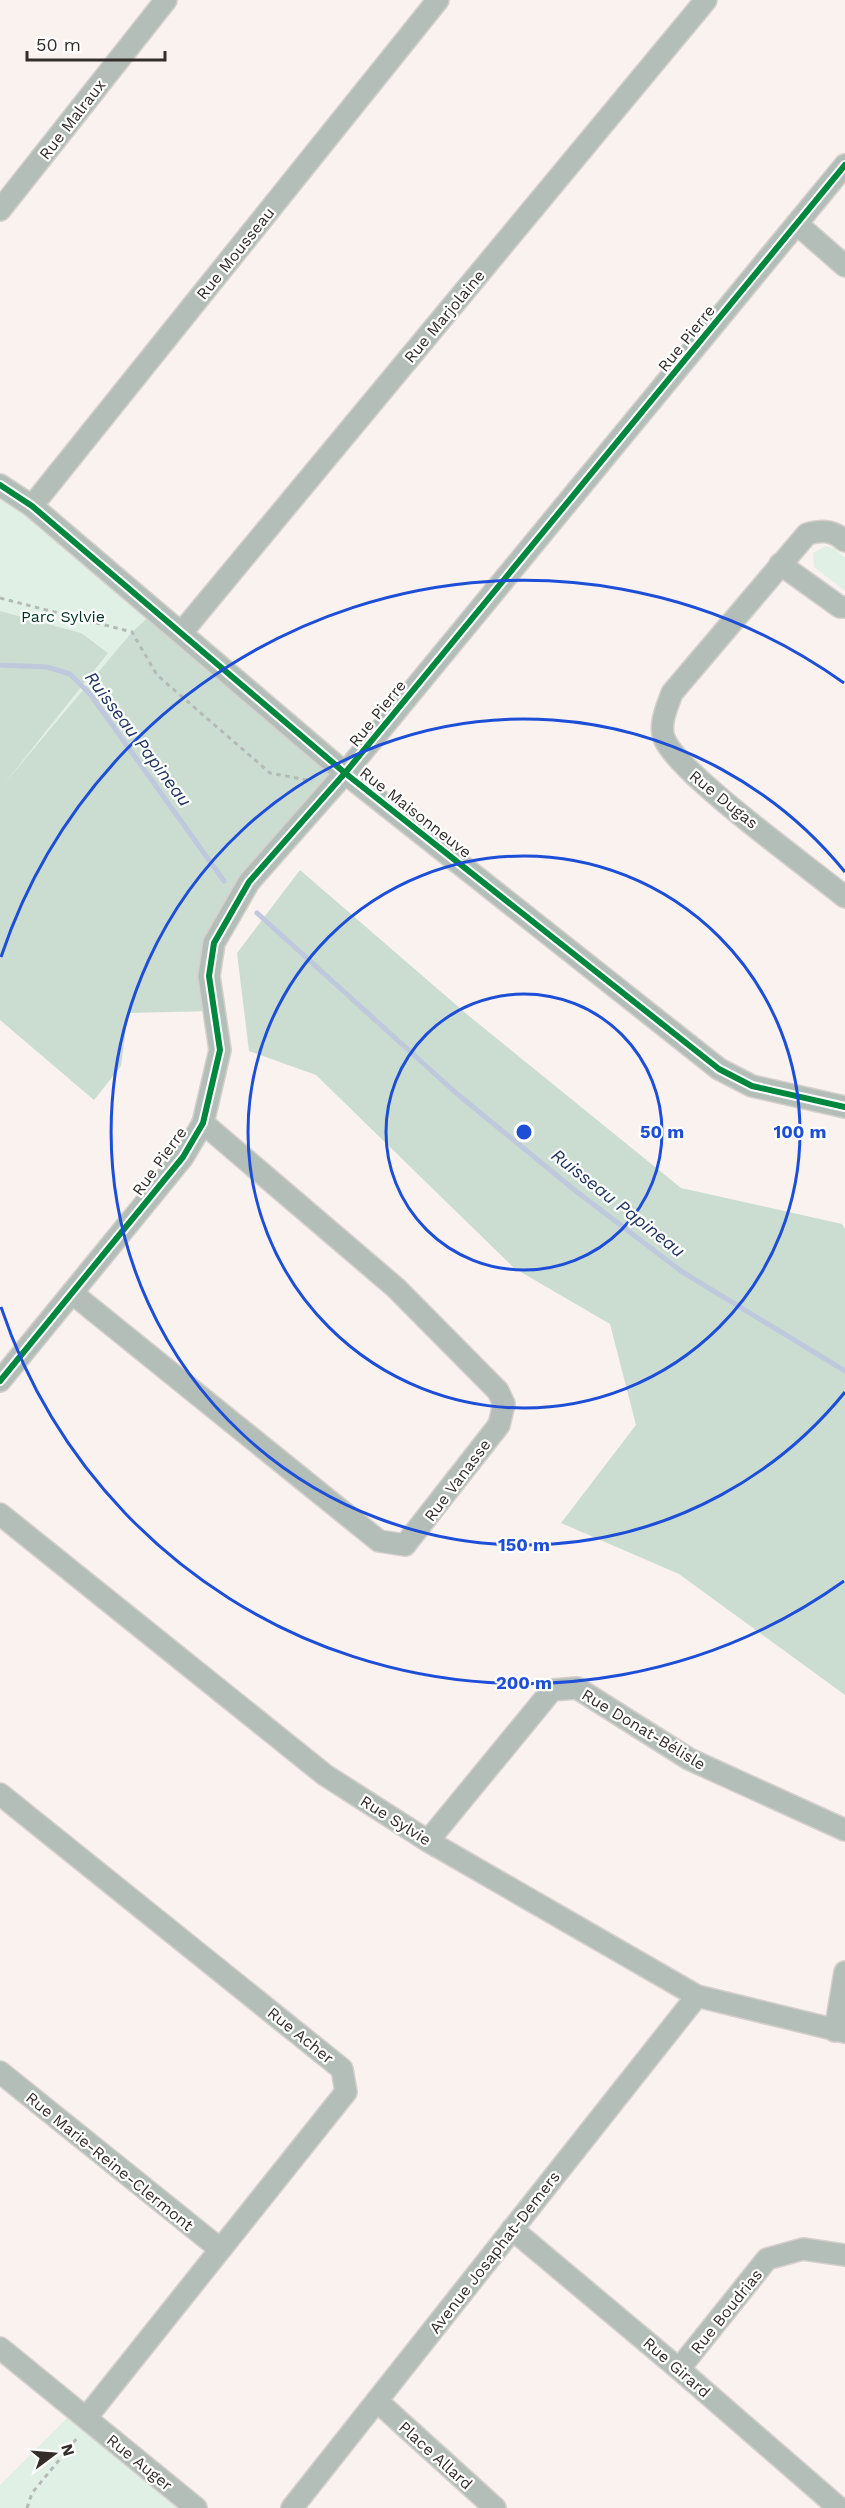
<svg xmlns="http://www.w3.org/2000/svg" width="845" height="2508" viewBox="0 0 845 2508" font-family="'Work Sans',sans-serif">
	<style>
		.green { fill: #e1f0e5 }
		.forest { fill: #cbddd0 }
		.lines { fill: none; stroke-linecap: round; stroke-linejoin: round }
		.stream { stroke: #bfc8dd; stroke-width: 5 }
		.minor-casing { stroke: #d5d0cc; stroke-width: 24 }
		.path { stroke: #b4bab5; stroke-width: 3; stroke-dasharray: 4.5 4.5; stroke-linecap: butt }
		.minor { stroke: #b4beb8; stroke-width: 21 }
		.cycleway-casing { stroke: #fff; stroke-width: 10 }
		.cycleway { stroke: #00873e; stroke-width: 6 }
		.ring { fill: none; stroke: #1d4ed8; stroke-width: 3 }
		.labels { text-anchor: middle; stroke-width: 4.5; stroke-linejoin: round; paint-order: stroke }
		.street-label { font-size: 16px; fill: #342e2b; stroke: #fff }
		.park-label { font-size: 16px; fill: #003321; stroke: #fff }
		.water-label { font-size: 18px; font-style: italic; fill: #213660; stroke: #fff }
		.centre { fill: #1d4ed8; stroke: #fff; stroke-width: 3 }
		.ring-label { font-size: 18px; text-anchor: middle; font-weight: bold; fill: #1d4ed8; stroke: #fff; stroke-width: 4.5; stroke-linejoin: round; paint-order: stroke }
	</style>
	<rect width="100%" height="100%" fill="#f9f2ee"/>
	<!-- green -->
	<g class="green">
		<path d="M0,485L156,610L132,632L0,790Z"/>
		<path d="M825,546L834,548L845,558V591L814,567L813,553Z"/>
		<path d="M69,2416L187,2508H0V2485Z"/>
	</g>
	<!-- forest -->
	<g class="forest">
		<path d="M156,610L345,773L214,943V1011L128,1013L121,1066L94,1100L0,1020V611L81,633L108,653L4,784L132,632Z"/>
		<path d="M300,870L469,1016L681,1188L842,1224L845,1229V1695L679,1574L561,1523L636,1425L610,1324L514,1268L316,1075L249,1051L237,953Z"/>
	</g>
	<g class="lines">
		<!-- stream -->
		<g class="stream">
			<path d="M0,665L47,667L70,674L90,694L224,881"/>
			<path d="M257,913L456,1093L577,1192L681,1271L845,1371"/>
		</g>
		<!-- minor casing -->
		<g class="minor-casing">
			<g id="minor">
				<path d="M0,210L166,0"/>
				<path d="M797,224L845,266"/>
				<path d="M0,485L32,506L345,773L719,1069L752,1086L845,1107"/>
				<path d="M32,506L438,0"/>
				<path d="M845,541C833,530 822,530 807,534L672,693C667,707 659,724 664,738C675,771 811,869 845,897"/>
				<path d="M780,564L840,607H845"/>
				<path d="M182,632L706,0"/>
				<path d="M72,1293L379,1541L405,1545L499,1425L504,1404L498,1391L396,1288L203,1123"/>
				<path d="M0,1381L183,1157L203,1123L220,1050L209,976L214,943L249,882L345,773L845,165"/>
				<path d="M0,1514L325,1775L428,1841L697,1996L845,2032"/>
				<path d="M0,1794L342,2069L346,2092L86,2418"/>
				<path d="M428,1841L552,1690L577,1688L689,1759L845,1830"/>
				<path d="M835,2031L845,1972"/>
				<path d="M0,2072L220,2249"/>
				<path d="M512,2229L679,2369L839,2508"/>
				<path d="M0,2348L196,2508"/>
				<path d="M679,2369L767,2259L803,2249L845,2255"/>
				<path d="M377,2401L495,2508"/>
				<path d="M292,2508L697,1996"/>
			</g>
		</g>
		<!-- path -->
		<g class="path">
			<path d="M0,598L132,632L157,675L270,773L312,781"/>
			<path d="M27,2508L32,2493L78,2437"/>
		</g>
		<!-- minor -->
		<use href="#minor" class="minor"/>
		<!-- cycleway casing -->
		<g class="cycleway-casing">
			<g id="cycleway">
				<path d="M0,485L32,506L345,773L719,1069L752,1086L845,1107"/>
				<path d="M0,1381L183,1157L203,1123L220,1050L209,976L214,943L249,882L345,773L845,165"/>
			</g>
		</g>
		<!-- cycleway -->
		<use href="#cycleway" class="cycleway"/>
	</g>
	<!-- distance rings -->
	<g class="ring">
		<circle cx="524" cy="1132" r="138"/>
		<circle cx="524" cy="1132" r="276"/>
		<path d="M845 1392A413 413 0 1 1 845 872"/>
		<path d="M844 1581A551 551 0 0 1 1 1307M1 957A551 551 0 0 1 844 683"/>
	</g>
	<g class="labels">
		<!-- street labels -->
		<g class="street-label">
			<text transform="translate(72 119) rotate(-52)" y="6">Rue Malraux</text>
			<text transform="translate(235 253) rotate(-51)" y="6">Rue Mousseau</text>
			<text transform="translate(444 316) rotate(-50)" y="6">Rue Marjolaine</text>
			<text transform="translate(686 338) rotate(-51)" y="6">Rue Pierre</text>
			<text transform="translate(377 713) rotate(-51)" y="6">Rue Pierre</text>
			<text transform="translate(724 799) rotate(39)" y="6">Rue Dugas</text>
			<text transform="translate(416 812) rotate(38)" y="6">Rue Maisonneuve</text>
			<text transform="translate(159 1161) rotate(-54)" y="6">Rue Pierre</text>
			<text transform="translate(457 1480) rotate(-53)" y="6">Rue Vanasse</text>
			<text transform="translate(644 1729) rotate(31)" y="6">Rue Donat-Bélisle</text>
			<text transform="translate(396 1820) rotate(32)" y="6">Rue Sylvie</text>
			<text transform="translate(301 2035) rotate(39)" y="6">Rue Acher</text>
			<text transform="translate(110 2161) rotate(39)" y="6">Rue Marie-Reine-Clermont</text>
			<text transform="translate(494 2252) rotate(-52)" y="6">Avenue Josaphat-Demers</text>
			<text transform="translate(726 2311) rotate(-51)" y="6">Rue Boudrias</text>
			<text transform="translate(677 2367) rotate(41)" y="6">Rue Girard</text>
			<text transform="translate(436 2455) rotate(42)" y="6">Place Allard</text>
			<text transform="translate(140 2462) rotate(39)" y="6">Rue Auger</text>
		</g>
		<!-- park labels -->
		<g class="park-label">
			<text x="63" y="622">Parc Sylvie</text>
		</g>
		<!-- water labels -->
		<g class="water-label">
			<text transform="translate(138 739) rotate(53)" y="6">Ruisseau Papineau</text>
			<text transform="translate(618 1203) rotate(38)" y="6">Ruisseau Papineau</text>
		</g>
	</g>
	<circle cx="524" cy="1132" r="9" class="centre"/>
	<g class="ring-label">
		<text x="662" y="1138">50 m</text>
		<text x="800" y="1138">100 m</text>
		<text x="524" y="1551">150 m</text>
		<text x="524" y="1689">200 m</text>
	</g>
	<!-- north arrow -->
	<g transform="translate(54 2454) rotate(74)" stroke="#ffffff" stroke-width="4.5" paint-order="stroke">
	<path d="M0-4.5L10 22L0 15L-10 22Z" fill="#342e2b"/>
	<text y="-9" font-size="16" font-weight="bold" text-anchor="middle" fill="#342e2b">N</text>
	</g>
	<!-- scale -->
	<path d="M27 51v9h138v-9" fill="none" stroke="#342e2b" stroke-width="3"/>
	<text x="36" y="51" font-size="18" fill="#342e2b" stroke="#ffffff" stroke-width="4.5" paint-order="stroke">50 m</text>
</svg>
